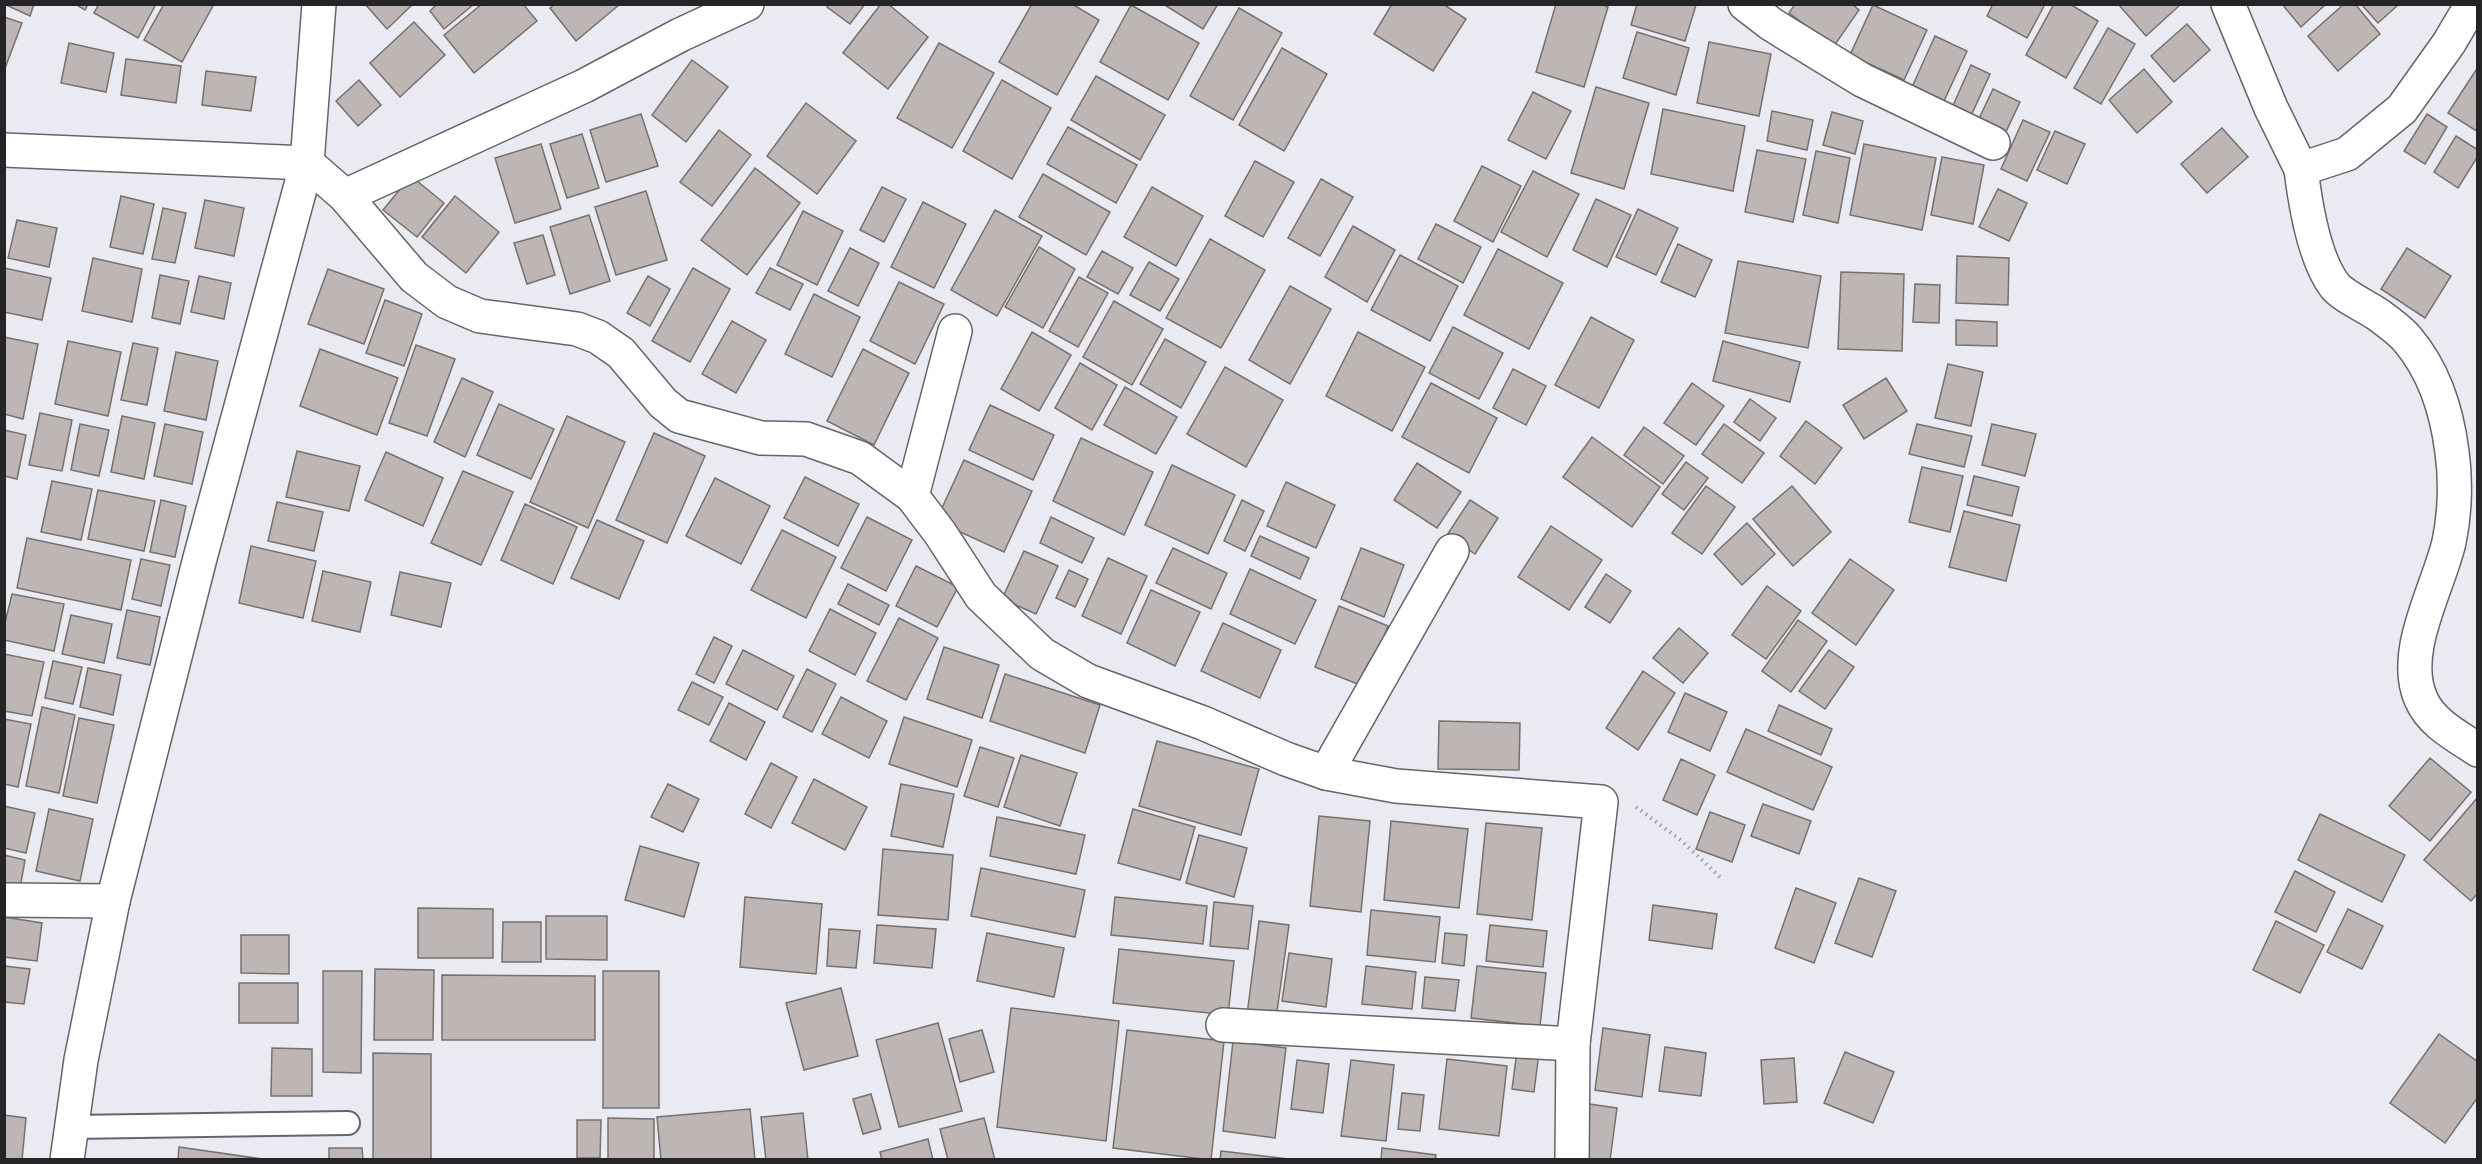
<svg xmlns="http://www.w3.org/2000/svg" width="2482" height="1164" viewBox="0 0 2482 1164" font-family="'Libre Baskerville',serif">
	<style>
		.building { fill: #bdb6b4; stroke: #77706f; stroke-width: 1.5 }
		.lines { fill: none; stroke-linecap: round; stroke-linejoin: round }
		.lane-casing { stroke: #64656a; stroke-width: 26 }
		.street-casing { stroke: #64656a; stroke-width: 36 }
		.path { stroke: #9b9ca1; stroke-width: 4; stroke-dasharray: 1.5 4.5; stroke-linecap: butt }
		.lane { stroke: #fff; stroke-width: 22 }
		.street { stroke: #fff; stroke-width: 33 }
	</style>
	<rect width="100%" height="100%" fill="#eaebf2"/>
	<!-- building -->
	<g class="building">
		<path d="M4,4H34L30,16Z"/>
		<path d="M75,4H88L85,10Z"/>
		<path d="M99,4H156L138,38L94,13Z"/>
		<path d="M164,4H214L182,62L144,40Z"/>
		<path d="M365,4H413L387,29Z"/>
		<path d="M437,4H474L444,29L430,11Z"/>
		<path d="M482,4H523L537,21L474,73L444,35Z"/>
		<path d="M555,4H620L576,41L550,8Z"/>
		<path d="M829,4H865L850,24L827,7Z"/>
		<path d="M881,4H888L928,37L888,89L843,53Z"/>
		<path d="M1032,4H1072L1099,20L1057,95L999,62Z"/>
		<path d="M1163,4H1218L1203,29Z"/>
		<path d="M1392,4H1443L1466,19L1433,71L1374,34Z"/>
		<path d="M1556,4H1601L1608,7L1584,87L1536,72Z"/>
		<path d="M1637,4L1696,5L1685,41L1631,25Z"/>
		<path d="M1795,4H1852L1859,10L1834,46L1789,13Z"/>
		<path d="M1993,4H2045L2027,38L1987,16Z"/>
		<path d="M2054,4H2070L2098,21L2066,78L2026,55Z"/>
		<path d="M2118,4H2181L2146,36Z"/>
		<path d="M2282,4H2326L2301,27Z"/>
		<path d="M2344,4H2355L2380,34L2338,71L2308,36Z"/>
		<path d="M2361,4H2397L2398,5L2378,23Z"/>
		<path d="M1131,5L1199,43L1168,100L1100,62Z"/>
		<path d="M1873,5L1927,30L1904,80L1850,55Z"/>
		<path d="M1239,8L1282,33L1233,120L1190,96Z"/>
		<path d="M4,17L22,23L4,71Z"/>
		<path d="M414,22L445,55L400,97L370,63Z"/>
		<path d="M2187,24L2210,50L2174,82L2151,56Z"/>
		<path d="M2108,28L2135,44L2101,104L2074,88Z"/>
		<path d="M1637,32L1689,48L1676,95L1623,78Z"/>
		<path d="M1935,36L1967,51L1944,101L1912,87Z"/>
		<path d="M1709,42L1771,54L1759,116L1697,103Z"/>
		<path d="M69,43L114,53L106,92L61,83Z"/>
		<path d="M939,43L994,73L952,148L897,118Z"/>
		<path d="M1282,48L1327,74L1284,151L1239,125Z"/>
		<path d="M126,59L181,66L176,103L121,95Z"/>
		<path d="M692,60L728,87L686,142L652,115Z"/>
		<path d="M1971,65L1990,74L1970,118L1951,110Z"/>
		<path d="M2478,67V132L2448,113Z"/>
		<path d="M2144,69L2172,102L2137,133L2109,100Z"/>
		<path d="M206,71L256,77L251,111L202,105Z"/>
		<path d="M1096,76L1165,115L1140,160L1071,120Z"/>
		<path d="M359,80L381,105L358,126L336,101Z"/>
		<path d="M1002,80L1051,108L1012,179L963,151Z"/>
		<path d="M1596,87L1649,103L1624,189L1571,173Z"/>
		<path d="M1993,89L2020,102L2003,138L1976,125Z"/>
		<path d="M1533,92L1571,111L1546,159L1508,140Z"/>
		<path d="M806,103L856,141L817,194L767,156Z"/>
		<path d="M1663,109L1745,126L1733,191L1651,174Z"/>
		<path d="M1772,111L1813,120L1807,150L1767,141Z"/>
		<path d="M1832,112L1863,121L1855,154L1823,145Z"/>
		<path d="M641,114L658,166L606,182L590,130Z"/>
		<path d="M2427,114L2447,127L2425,164L2404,151Z"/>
		<path d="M2023,120L2050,132L2027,181L2001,169Z"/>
		<path d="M1068,127L1137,165L1116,203L1047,164Z"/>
		<path d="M2222,128L2248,157L2207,193L2181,164Z"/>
		<path d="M719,130L751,155L712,206L680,182Z"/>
		<path d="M2055,131L2085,144L2067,184L2037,170Z"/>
		<path d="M582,134L599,188L567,198L550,144Z"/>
		<path d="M2456,136L2478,150V156L2458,188L2434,172Z"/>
		<path d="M541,144L561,209L515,223L495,158Z"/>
		<path d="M1864,144L1936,158L1922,230L1850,215Z"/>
		<path d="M1757,150L1806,159L1793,222L1745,212Z"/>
		<path d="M1816,151L1850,158L1838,223L1803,215Z"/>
		<path d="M1942,157L1984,165L1973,224L1931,215Z"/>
		<path d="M1255,161L1294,182L1263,237L1225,216Z"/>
		<path d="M1482,166L1521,186L1493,242L1454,221Z"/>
		<path d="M755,168L800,203L747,275L701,240Z"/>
		<path d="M1533,171L1579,194L1547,257L1501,232Z"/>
		<path d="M1043,174L1110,212L1086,255L1019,217Z"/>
		<path d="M411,176L444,203L417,237L383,210Z"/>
		<path d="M1321,179L1353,197L1320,256L1288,238Z"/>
		<path d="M882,187L906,199L884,242L860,230Z"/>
		<path d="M1152,187L1203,216L1176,266L1124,237Z"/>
		<path d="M1998,189L2027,203L2009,241L1979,227Z"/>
		<path d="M646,191L667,260L616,275L595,207Z"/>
		<path d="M121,196L154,204L143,254L110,247Z"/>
		<path d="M455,196L499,232L466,273L422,237Z"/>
		<path d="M1596,199L1631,215L1607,267L1573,250Z"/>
		<path d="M205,200L244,208L234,256L195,248Z"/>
		<path d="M923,202L966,224L934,288L891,267Z"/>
		<path d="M163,208L186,213L175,263L152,259Z"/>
		<path d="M1638,209L1678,228L1656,275L1616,257Z"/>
		<path d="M995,210L1042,236L997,316L951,290Z"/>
		<path d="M803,211L843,231L817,285L777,265Z"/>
		<path d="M589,215L610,281L570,294L550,227Z"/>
		<path d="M17,220L57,228L49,267L8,258Z"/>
		<path d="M1436,224L1481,247L1463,283L1418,259Z"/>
		<path d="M1353,226L1395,250L1367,302L1325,277Z"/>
		<path d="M543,235L555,275L527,284L514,243Z"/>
		<path d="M1210,239L1265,270L1221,348L1166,318Z"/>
		<path d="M1678,244L1712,260L1695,297L1661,282Z"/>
		<path d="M1039,247L1075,269L1043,328L1005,307Z"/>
		<path d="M850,248L879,263L858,306L828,291Z"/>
		<path d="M2407,248L2451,276L2425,318L2381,289Z"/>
		<path d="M1498,249L1563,283L1529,349L1464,315Z"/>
		<path d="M1102,251L1133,268L1118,294L1087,277Z"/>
		<path d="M1400,255L1458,286L1430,341L1371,310Z"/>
		<path d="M1957,256L2009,258L2008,305L1956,303Z"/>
		<path d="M93,258L142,269L132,322L82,311Z"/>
		<path d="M1738,261L1821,276L1808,348L1725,333Z"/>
		<path d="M1149,262L1179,279L1160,311L1130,295Z"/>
		<path d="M4,268L51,278L42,320L4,312Z"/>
		<path d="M693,268L730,289L690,362L652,341Z"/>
		<path d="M770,268L803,284L790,310L756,293Z"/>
		<path d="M328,269L384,289L364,344L308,324Z"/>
		<path d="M1841,272L1904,274L1902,351L1838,349Z"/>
		<path d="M160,275L189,281L180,324L152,318Z"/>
		<path d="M199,276L231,283L224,319L191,312Z"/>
		<path d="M648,276L670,289L650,326L627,313Z"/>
		<path d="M1079,277L1108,293L1078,347L1049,331Z"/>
		<path d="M899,282L944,304L915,364L870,341Z"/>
		<path d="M1915,284L1940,285L1939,323L1913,322Z"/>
		<path d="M1290,286L1331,309L1290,384L1249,360Z"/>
		<path d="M814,294L860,317L832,377L785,354Z"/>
		<path d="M385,300L422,314L404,366L366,353Z"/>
		<path d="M1114,301L1163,329L1132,385L1083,357Z"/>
		<path d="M1591,317L1634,340L1599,408L1555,385Z"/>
		<path d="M1956,320L1997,322V346L1956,345Z"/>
		<path d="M732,321L766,340L736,393L702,374Z"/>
		<path d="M1453,327L1503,353L1479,399L1429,373Z"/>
		<path d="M1032,332L1071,355L1039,411L1001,389Z"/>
		<path d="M1358,332L1425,367L1392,431L1326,396Z"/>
		<path d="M4,337L38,344L23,419L4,414Z"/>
		<path d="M1165,339L1206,362L1181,408L1140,384Z"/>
		<path d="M68,341L121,352L108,416L55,404Z"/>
		<path d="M1723,341L1800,362L1790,402L1713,381Z"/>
		<path d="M133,343L158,348L147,405L121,400Z"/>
		<path d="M416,345L455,359L427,436L389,423Z"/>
		<path d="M320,349L398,378L377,435L300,406Z"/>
		<path d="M863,349L909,373L874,445L827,421Z"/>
		<path d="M176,352L218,361L206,420L164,411Z"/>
		<path d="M1080,363L1117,385L1092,430L1055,408Z"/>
		<path d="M1948,364L1983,372L1971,426L1935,418Z"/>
		<path d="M1225,367L1283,400L1246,467L1187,434Z"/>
		<path d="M1513,369L1546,386L1526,425L1493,408Z"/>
		<path d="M462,378L493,392L465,457L434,442Z"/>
		<path d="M1886,378L1907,411L1864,439L1843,405Z"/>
		<path d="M1431,383L1497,418L1469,473L1402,437Z"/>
		<path d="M1692,383L1724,406L1696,445L1664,423Z"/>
		<path d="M1125,387L1177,417L1156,454L1104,425Z"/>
		<path d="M1750,399L1776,418L1760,441L1734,422Z"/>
		<path d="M499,404L554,429L531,479L477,455Z"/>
		<path d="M990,405L1054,435L1033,480L969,450Z"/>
		<path d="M40,413L72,420L62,471L29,465Z"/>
		<path d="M122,416L155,423L144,479L111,472Z"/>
		<path d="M567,416L625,442L588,528L530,502Z"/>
		<path d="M1806,421L1842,448L1815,484L1780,456Z"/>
		<path d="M80,424L109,430L99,476L71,470Z"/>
		<path d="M165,424L203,432L192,484L154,476Z"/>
		<path d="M1724,424L1764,453L1742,483L1702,454Z"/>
		<path d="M1917,424L1972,436L1964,467L1909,454Z"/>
		<path d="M1992,424L2036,434L2025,476L1982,465Z"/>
		<path d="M1644,427L1684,456L1663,484L1624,455Z"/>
		<path d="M4,430L26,435L17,479L4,476Z"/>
		<path d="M654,433L705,456L667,543L616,520Z"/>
		<path d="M1592,437L1660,487L1632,527L1563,477Z"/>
		<path d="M1081,438L1153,472L1124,535L1053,501Z"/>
		<path d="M297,451L360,466L349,511L286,497Z"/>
		<path d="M386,452L443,478L423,526L365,500Z"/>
		<path d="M964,460L1032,491L1004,552L936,521Z"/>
		<path d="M1686,462L1708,478L1684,510L1662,494Z"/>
		<path d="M1417,463L1461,492L1437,528L1394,500Z"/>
		<path d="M1172,465L1235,495L1208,554L1145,525Z"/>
		<path d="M1922,467L1963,476L1950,532L1909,522Z"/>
		<path d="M463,471L513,492L481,565L431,543Z"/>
		<path d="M1974,476L2019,487L2012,516L1967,505Z"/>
		<path d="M805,477L859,504L838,546L784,518Z"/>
		<path d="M715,478L770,506L741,564L686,536Z"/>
		<path d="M52,481L92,489L81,540L41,532Z"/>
		<path d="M1286,482L1335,505L1316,548L1267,526Z"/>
		<path d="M1706,486L1735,507L1702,554L1672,533Z"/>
		<path d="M1792,486L1831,532L1793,566L1753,519Z"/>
		<path d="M98,490L155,501L144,551L88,539Z"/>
		<path d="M161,500L186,506L175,557L150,552Z"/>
		<path d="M1242,500L1264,511L1245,551L1224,541Z"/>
		<path d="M1470,500L1498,518L1475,554L1447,535Z"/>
		<path d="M277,502L323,512L314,551L268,541Z"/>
		<path d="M525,504L577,527L553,584L501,560Z"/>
		<path d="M1964,511L2020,525L2006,581L1949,567Z"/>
		<path d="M867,517L912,540L886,591L841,568Z"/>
		<path d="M1051,517L1094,538L1082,563L1040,543Z"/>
		<path d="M597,520L644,541L619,599L571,578Z"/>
		<path d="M1747,523L1775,554L1742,585L1714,554Z"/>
		<path d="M1551,526L1602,560L1569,610L1518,577Z"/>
		<path d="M782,530L836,557L806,618L751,590Z"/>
		<path d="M1260,536L1309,558L1300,579L1251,556Z"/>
		<path d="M27,538L131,560L121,610L17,588Z"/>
		<path d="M251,546L316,561L303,618L239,603Z"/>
		<path d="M1173,548L1227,573L1211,609L1156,583Z"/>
		<path d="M1361,548L1404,565L1384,617L1341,599Z"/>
		<path d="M1024,551L1058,566L1036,614L1002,599Z"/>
		<path d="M1108,558L1147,576L1121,634L1082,616Z"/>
		<path d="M141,559L170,565L161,606L132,599Z"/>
		<path d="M1850,559L1894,590L1856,645L1812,613Z"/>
		<path d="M916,566L958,587L937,627L896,606Z"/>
		<path d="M1250,569L1316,600L1295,644L1230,614Z"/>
		<path d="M1069,570L1088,579L1075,607L1056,598Z"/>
		<path d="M323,571L371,582L360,632L312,621Z"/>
		<path d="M400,572L451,583L441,627L391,615Z"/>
		<path d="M1606,574L1631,591L1610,623L1585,607Z"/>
		<path d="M848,584L889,605L879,625L838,604Z"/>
		<path d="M1767,586L1801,611L1766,659L1732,635Z"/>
		<path d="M1151,590L1200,612L1175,666L1127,643Z"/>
		<path d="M12,594L64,604L54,651L4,640V627Z"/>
		<path d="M1339,606L1388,626L1365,687L1315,667Z"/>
		<path d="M830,609L876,633L855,675L809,651Z"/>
		<path d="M127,610L160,617L150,665L117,658Z"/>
		<path d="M71,615L112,624L104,663L62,654Z"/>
		<path d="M899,618L938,638L906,700L867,681Z"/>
		<path d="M1798,620L1827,641L1791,692L1762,671Z"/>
		<path d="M1223,623L1281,650L1260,698L1201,671Z"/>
		<path d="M1679,628L1708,653L1683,683L1653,658Z"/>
		<path d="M714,637L732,646L714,683L696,674Z"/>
		<path d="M944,647L999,665L982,718L927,699Z"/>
		<path d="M743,650L794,676L777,710L726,684Z"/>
		<path d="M1829,650L1854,667L1825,709L1799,691Z"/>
		<path d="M4,654L44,662L32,716L4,711Z"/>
		<path d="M53,661L82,667L73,704L45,698Z"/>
		<path d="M88,668L121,675L113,715L80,707Z"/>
		<path d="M807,669L836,684L812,732L783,717Z"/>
		<path d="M1643,671L1675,693L1638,750L1606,728Z"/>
		<path d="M1005,674L1100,705L1085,753L990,721Z"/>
		<path d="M692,682L723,697L709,725L678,710Z"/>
		<path d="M1685,693L1727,712L1710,751L1668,732Z"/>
		<path d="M841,697L887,721L869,758L822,734Z"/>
		<path d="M729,703L765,722L746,760L710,741Z"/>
		<path d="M1779,705L1832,729L1821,755L1768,731Z"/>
		<path d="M42,707L75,715L59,793L26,786Z"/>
		<path d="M904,717L972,740L957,787L889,764Z"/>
		<path d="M79,718L114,725L97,803L63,796Z"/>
		<path d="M4,719L31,724L18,787L4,784Z"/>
		<path d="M1439,721L1520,723L1519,770L1438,769Z"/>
		<path d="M1746,729L1832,767L1813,810L1727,772Z"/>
		<path d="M1157,741L1259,769L1241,835L1139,806Z"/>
		<path d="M980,747L1014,758L998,807L964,796Z"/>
		<path d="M1021,755L1077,773L1060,826L1004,807Z"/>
		<path d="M2430,758L2471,792L2430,841L2389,806Z"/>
		<path d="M1681,759L1715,775L1697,815L1663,800Z"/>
		<path d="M771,763L797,777L771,828L745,814Z"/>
		<path d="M814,779L867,807L845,850L792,823Z"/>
		<path d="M668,784L699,799L683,832L651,817Z"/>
		<path d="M901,784L954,794L943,847L891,836Z"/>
		<path d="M2478,797V893L2471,901L2424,860Z"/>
		<path d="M1763,804L1811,821L1799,854L1751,836Z"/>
		<path d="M4,806L35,813L26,853L4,848Z"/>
		<path d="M49,809L93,819L80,881L36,871Z"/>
		<path d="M1133,809L1195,827L1180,880L1118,863Z"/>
		<path d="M1710,812L1745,825L1732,862L1696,849Z"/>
		<path d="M2320,814L2405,855L2382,902L2298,860Z"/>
		<path d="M1319,816L1370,821L1361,912L1310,906Z"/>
		<path d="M997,817L1085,835L1076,874L990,856Z"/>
		<path d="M1391,821L1468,829L1459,908L1384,900Z"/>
		<path d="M1486,823L1542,828L1532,920L1477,914Z"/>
		<path d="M1199,835L1247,848L1234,897L1186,883Z"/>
		<path d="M640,846L699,863L684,917L625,900Z"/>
		<path d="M883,849L953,855L948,920L878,915Z"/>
		<path d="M4,855L25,860L19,894L4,891Z"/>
		<path d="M981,868L1085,890L1075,937L971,916Z"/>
		<path d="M2295,871L2335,892L2316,932L2275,912Z"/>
		<path d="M1859,878L1896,891L1872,957L1835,943Z"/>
		<path d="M1796,888L1836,903L1814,963L1775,948Z"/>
		<path d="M745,897L822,904L816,974L740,967Z"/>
		<path d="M1115,897L1207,906L1203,944L1111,935Z"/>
		<path d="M1214,902L1253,906L1248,949L1210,946Z"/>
		<path d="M1653,905L1717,914L1712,949L1649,940Z"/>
		<path d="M418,908L493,909V958H418Z"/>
		<path d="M2348,909L2383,926L2362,969L2327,952Z"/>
		<path d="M1371,910L1440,917L1435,962L1367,955Z"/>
		<path d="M546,916H607V960L546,959Z"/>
		<path d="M4,917L42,923L37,961L4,957Z"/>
		<path d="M1259,921L1289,925L1276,1019L1247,1015Z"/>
		<path d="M2276,921L2324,945L2300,993L2253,970Z"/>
		<path d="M503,922H541V962H502Z"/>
		<path d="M877,925L936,929L932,968L874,963Z"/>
		<path d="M1490,925L1547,931L1543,967L1486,961Z"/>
		<path d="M829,929L860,931L856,968L827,966Z"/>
		<path d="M987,933L1064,948L1054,997L977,981Z"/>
		<path d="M1445,933L1467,935L1464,966L1442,963Z"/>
		<path d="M241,935H289V974L241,973Z"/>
		<path d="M1119,949L1234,961L1228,1015L1113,1003Z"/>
		<path d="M1289,953L1332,959L1326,1007L1282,1001Z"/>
		<path d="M4,966L30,969L24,1004L4,1002Z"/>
		<path d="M1366,966L1416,972L1412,1009L1362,1004Z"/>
		<path d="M1477,966L1546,973L1540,1026L1471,1018Z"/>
		<path d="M375,969L434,970L433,1040H374Z"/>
		<path d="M323,971H362L361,1073L323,1072Z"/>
		<rect x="603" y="971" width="56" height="137"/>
		<path d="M442,975L595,976V1040H442Z"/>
		<path d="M1425,977L1459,980L1455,1011L1422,1008Z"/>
		<rect x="239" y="983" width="59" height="40"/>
		<path d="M841,988L858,1056L804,1070L786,1003Z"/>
		<path d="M1011,1008L1119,1021L1106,1141L997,1127Z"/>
		<path d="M938,1023L962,1111L899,1127L876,1040Z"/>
		<path d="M1603,1028L1650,1035L1642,1097L1595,1090Z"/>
		<path d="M982,1030L994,1072L960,1082L949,1039Z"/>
		<path d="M1127,1030L1224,1041L1211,1160L1113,1148Z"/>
		<path d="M2439,1034L2478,1062V1097L2445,1143L2390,1103Z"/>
		<path d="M1233,1041L1286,1048L1275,1138L1223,1131Z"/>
		<path d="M1665,1047L1706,1053L1701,1096L1659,1091Z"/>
		<path d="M272,1048L312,1049V1096H271Z"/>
		<path d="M1517,1051L1539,1053L1534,1092L1512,1089Z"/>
		<path d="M1845,1052L1894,1072L1873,1123L1824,1103Z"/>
		<path d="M373,1053L431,1054V1160H373Z"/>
		<path d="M1794,1058L1797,1102L1764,1104L1761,1060Z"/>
		<path d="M1447,1059L1507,1066L1499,1136L1439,1129Z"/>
		<path d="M1297,1060L1329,1064L1323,1113L1291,1109Z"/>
		<path d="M1351,1060L1394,1065L1386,1141L1341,1136Z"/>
		<path d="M1402,1093L1424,1095L1420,1131L1398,1129Z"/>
		<path d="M871,1094L881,1129L863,1134L853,1099Z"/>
		<path d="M1589,1104L1617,1108L1610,1160H1582Z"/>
		<path d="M750,1109L755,1160H661L657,1117Z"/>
		<path d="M803,1113L808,1160H766L761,1117Z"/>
		<path d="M4,1115L26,1118L22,1160H4Z"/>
		<path d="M608,1118L654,1119V1160H608Z"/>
		<path d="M984,1118L995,1160H948L940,1129Z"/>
		<path d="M577,1120H601L600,1158H577Z"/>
		<path d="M928,1139L933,1160H882L880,1152Z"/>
		<path d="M179,1147L269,1160H178Z"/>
		<path d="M329,1148H362L363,1160H329Z"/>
		<path d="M1382,1148L1436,1155L1435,1160H1381Z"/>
		<path d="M1221,1151L1288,1159V1160H1220Z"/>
	</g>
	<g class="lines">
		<!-- lane casing -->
		<g class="lane-casing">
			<path id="lane" d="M72,1127L348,1123"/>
		</g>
		<!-- street casing -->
		<g class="street-casing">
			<g id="street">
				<path d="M1745,4L1771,24L1862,80L1993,143"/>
				<path d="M2228,4L2271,108L2301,169L2347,154L2402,109L2449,43L2472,4"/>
				<path d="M4,150L307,163L319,4"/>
				<path d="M2301,169C2305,202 2314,259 2335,286C2344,297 2368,307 2380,316C2389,323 2401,331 2408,340C2434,371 2447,412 2452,452C2456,480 2455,514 2449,542C2438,589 2400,652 2421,699C2431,723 2457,736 2478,750"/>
				<path d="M345,196L414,277L447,302L480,316L577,329L598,337L621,353L663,403L679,416L761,438L806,439L860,458L912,496L940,533L981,596L1042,654L1088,681L1203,723L1286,759L1326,773L1396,786L1601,802L1573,1044L1572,1160"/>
				<path d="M912,496L955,331"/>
				<path d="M1326,773L1452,551"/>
				<path d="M4,900L113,901"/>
				<path d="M1223,1025L1573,1044"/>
				<path d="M67,1160L81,1060L113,901L200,558L307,163L345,196L584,86L680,35L747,4"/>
			</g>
		</g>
		<!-- path -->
		<path class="path" d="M1636,807L1682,841L1723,880"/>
		<!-- lane -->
		<use href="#lane" class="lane"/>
		<!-- street -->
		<use href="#street" class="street"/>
	</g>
	<!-- border -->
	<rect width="2482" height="1164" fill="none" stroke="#252528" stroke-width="12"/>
</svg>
